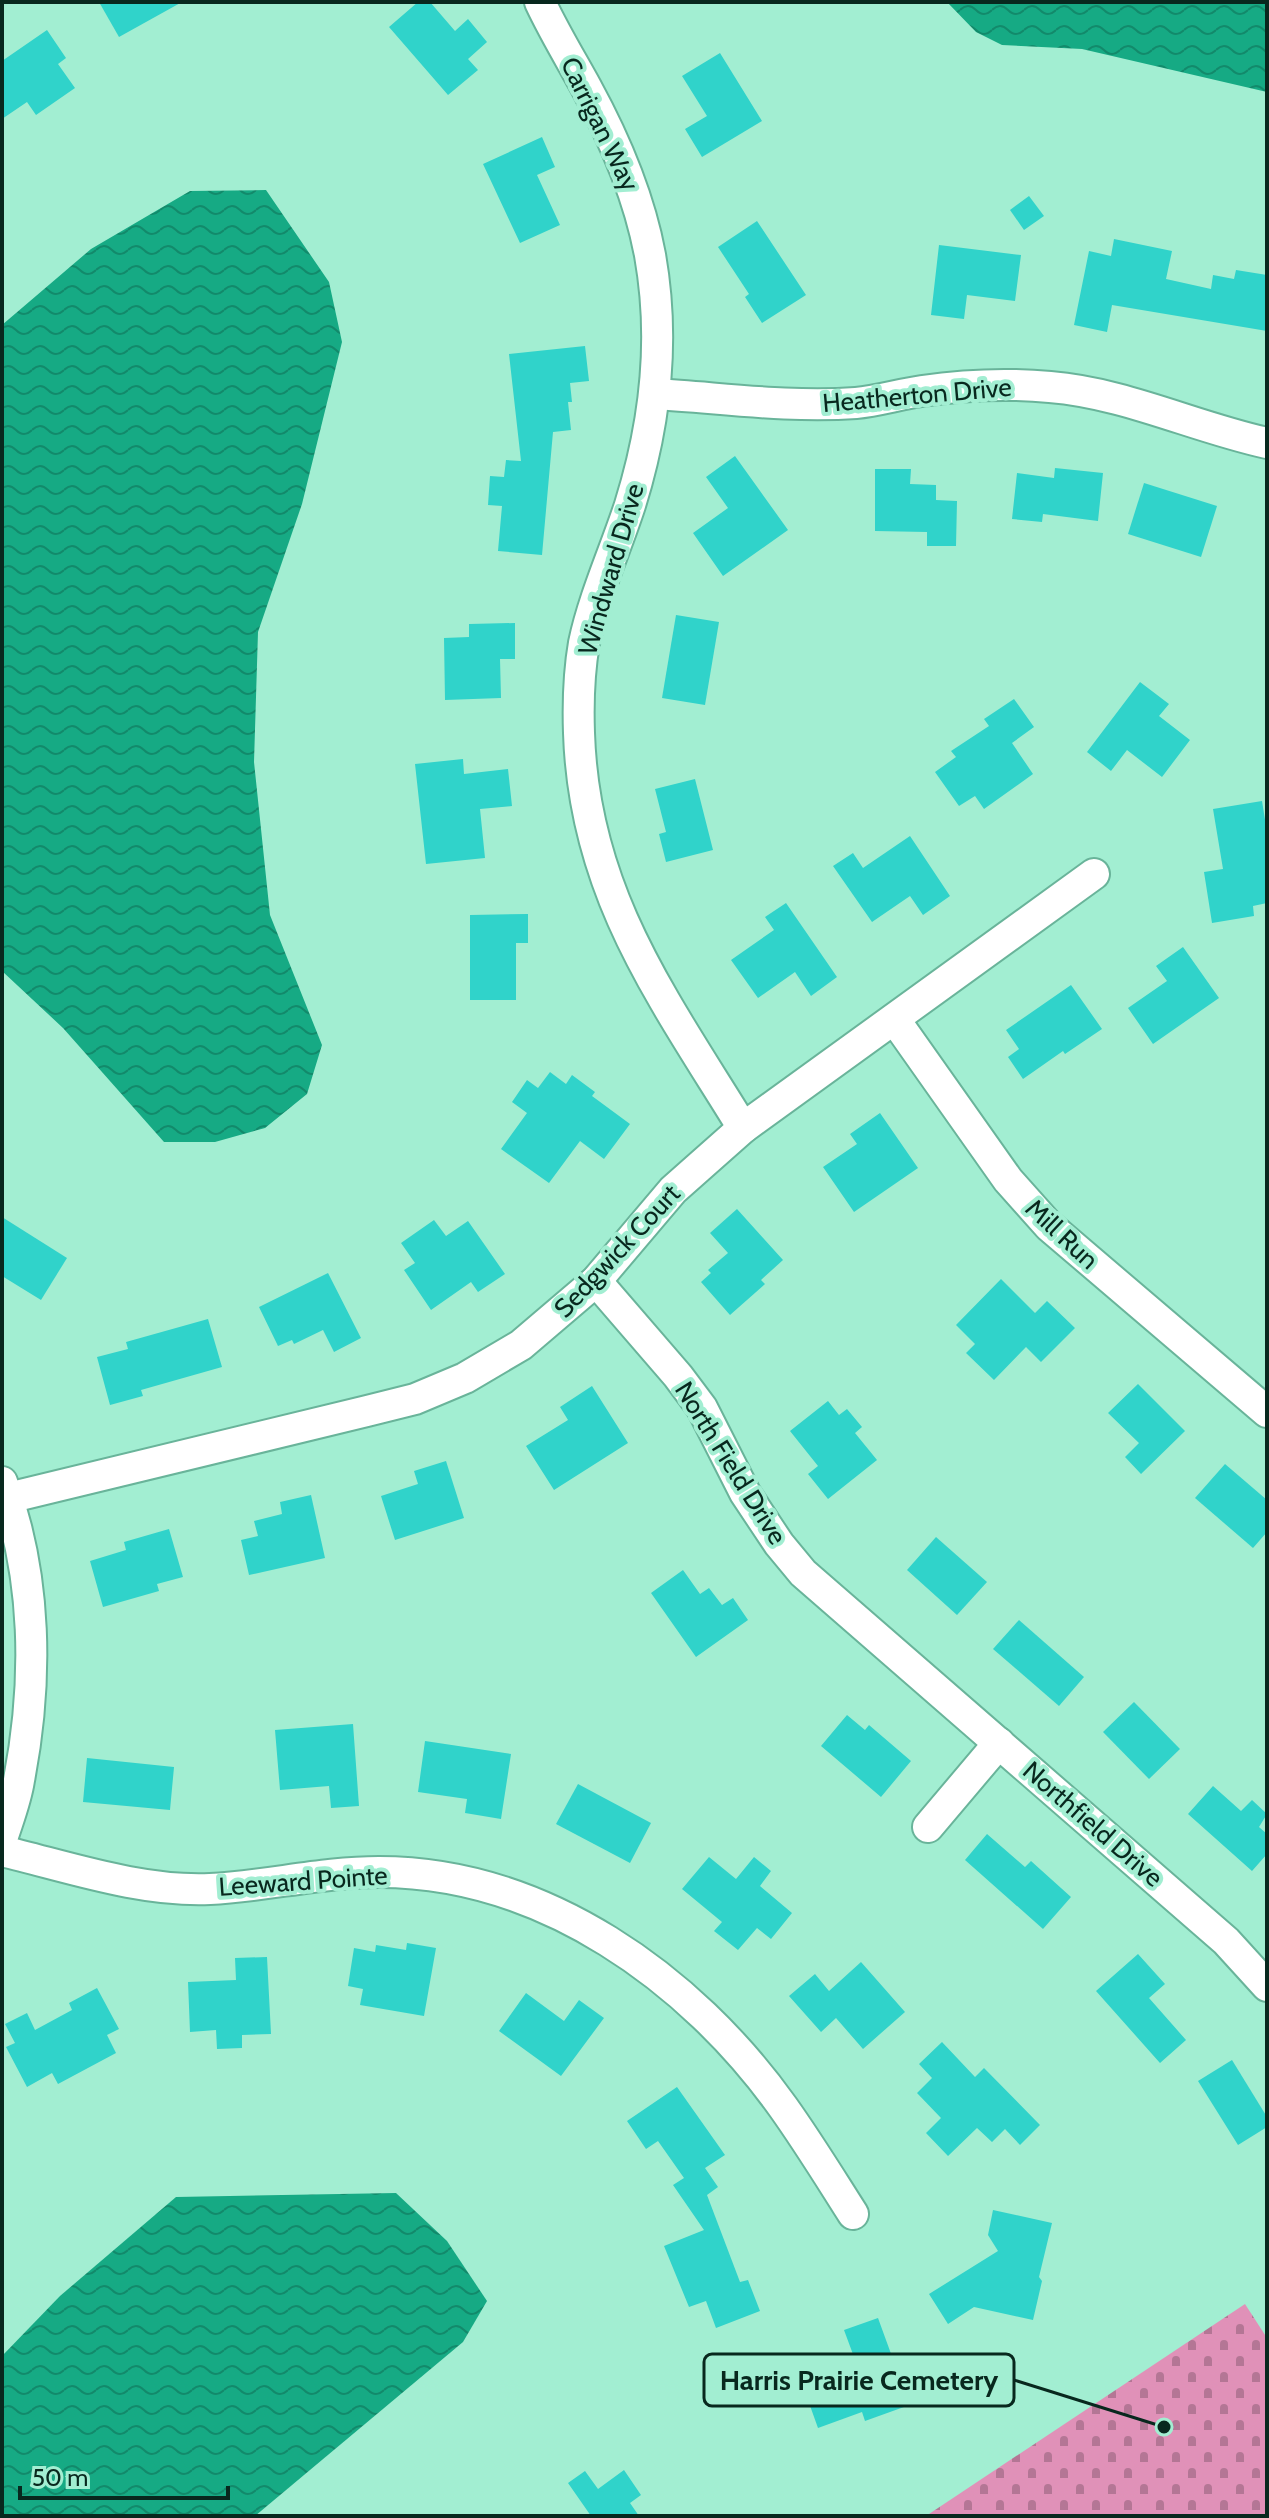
<svg xmlns="http://www.w3.org/2000/svg" width="1269" height="2518" viewBox="0 0 1269 2518" font-family="Cabin,sans-serif">
	<style>
		.cemetery { fill: url(#cemetery-stones) }
		.water { fill: url(#water-waves) }
		.building { fill: #30d3ca }
		.lines { fill: none; stroke-linecap: round; stroke-linejoin: round }
		.minor-casing { stroke: #69b49a; stroke-width: 34 }
		.minor { stroke: #fff; stroke-width: 30 }
		.labels { text-anchor: middle; stroke-width: 8; stroke-linejoin: round; paint-order: stroke }
		.street-label { font-size: 26px; fill: #08281e; stroke: #a2eed2 }
		.leader { fill: none; stroke: #08281e; stroke-width: 3 }
		.callout-dot { fill: #08281e; stroke: #a2eed2; stroke-width: 3 }
		.callout { fill: #a2eed2; stroke: #08281e; stroke-width: 3 }
		.callout-label { font-size: 28px; text-anchor: middle; font-weight: bold; fill: #08281e }
	</style>
	<defs>
		<pattern id="cemetery-stones" width="16" height="16" patternUnits="userSpaceOnUse" patternTransform="scale(2)"><rect width="16" height="16" fill="#e091b8"/><path d="M2 7V4a2 2 0 0 1 4 0v3zM10 15v-3a2 2 0 0 1 4 0v3z" fill="#b47695"/></pattern>
		<pattern id="water-waves" width="16" height="10" patternUnits="userSpaceOnUse" patternTransform="scale(2)"><rect width="16" height="10" fill="#16aa84"/><path d="M0 5q4-4 8 0t8 0" fill="none" stroke="#128a6b"/></pattern>
	</defs>
	<rect width="100%" height="100%" fill="#a2eed2"/>
	<!-- cemetery -->
	<path class="cemetery" d="M1245,2304L1267,2338V2516H926Z"/>
	<!-- water -->
	<g class="water">
		<path d="M947,2H1267V92L1082,49L1002,45L976,32Z"/>
		<path d="M266,190L329,282L342,342L302,504L258,632L254,762L270,915L322,1045L307,1094L265,1128L215,1142H164L63,1028L2,971V325L91,249L190,191Z"/>
		<path d="M396,2193L447,2241L487,2301L463,2342L255,2516H2V2356L60,2296L176,2197Z"/>
	</g>
	<!-- building -->
	<g class="building">
		<path d="M99,2H182L119,37Z"/>
		<path d="M418,2H430L455,31L468,19L487,42L468,59L478,70L448,95L389,27Z"/>
		<path d="M47,30L66,58L58,64L75,88L36,115L27,102L2,119V61Z"/>
		<path d="M720,53L762,121L702,157L685,129L707,116L682,76Z"/>
		<path d="M542,137L555,167L537,175L560,225L520,243L483,164Z"/>
		<path d="M1029,196L1044,216L1024,230L1010,210Z"/>
		<path d="M757,221L806,295L762,323L745,297L749,294L718,247Z"/>
		<path d="M1114,239L1172,251L1166,279L1211,289L1213,275L1234,279L1236,270L1267,275V331L1112,305L1107,332L1074,325L1089,251L1111,256Z"/>
		<path d="M939,245L1021,255L1015,301L967,295L964,319L931,315Z"/>
		<path d="M585,346L589,381L570,383L572,402H568L571,430L553,432L542,555L498,551L502,506L488,505L490,476L504,477L506,460L521,461L509,354Z"/>
		<path d="M735,456L788,530L723,576L693,533L728,508L706,477Z"/>
		<path d="M1055,468L1103,473L1098,521L1043,514L1042,522L1012,519L1017,473L1054,478Z"/>
		<path d="M875,469H911L910,484L936,485V500L957,501L956,546H927V532L875,531Z"/>
		<path d="M1144,483L1217,506L1201,557L1128,534Z"/>
		<path d="M676,615L719,622L705,705L662,698Z"/>
		<path d="M515,623V659H500L501,698L445,700L444,638L469,637V624Z"/>
		<path d="M1140,682L1169,704L1159,716L1190,740L1162,777L1127,750L1111,771L1087,752Z"/>
		<path d="M1014,699L1034,727L1012,743L1033,774L984,809L975,796L959,806L935,772L956,757L951,751L989,726L984,719Z"/>
		<path d="M463,759L464,774L508,769L512,806L480,809L485,858L426,864L415,764Z"/>
		<path d="M695,779L713,850L666,862L659,834L666,832L655,789Z"/>
		<path d="M1262,801L1267,832V903L1253,906L1254,916L1212,923L1204,872L1223,869L1213,809Z"/>
		<path d="M910,836L950,896L923,915L910,896L872,922L833,866L853,853L863,868Z"/>
		<path d="M786,903L837,977L811,996L795,972L758,998L731,960L774,930L765,917Z"/>
		<path d="M528,914V943H516V1000H470V915Z"/>
		<path d="M1183,947L1219,998L1153,1044L1128,1008L1167,981L1156,966Z"/>
		<path d="M1071,985L1102,1029L1065,1054L1063,1051L1023,1079L1008,1057L1019,1049L1006,1030Z"/>
		<path d="M550,1072L566,1084L572,1075L595,1092L592,1096L630,1124L604,1159L580,1141L549,1183L501,1149L527,1113L512,1102L527,1080L538,1088Z"/>
		<path d="M880,1113L918,1168L854,1212L823,1167L857,1144L850,1134Z"/>
		<path d="M737,1209L783,1260L761,1280L765,1284L730,1315L701,1282L711,1273L708,1270L728,1253L710,1233Z"/>
		<path d="M2,1217L67,1258L41,1300L2,1276Z"/>
		<path d="M434,1220L446,1236L468,1221L505,1274L478,1292L471,1282L431,1310L404,1270L415,1263L401,1243Z"/>
		<path d="M328,1273L361,1338L334,1352L323,1330L294,1344L292,1340L278,1346L259,1307Z"/>
		<path d="M1001,1279L1035,1313L1047,1301L1075,1328L1041,1362L1026,1347L994,1380L966,1353L975,1344L956,1325Z"/>
		<path d="M208,1319L222,1367L141,1390L143,1396L110,1405L97,1357L128,1349L126,1342Z"/>
		<path d="M1138,1384L1185,1431L1141,1474L1125,1457L1139,1443L1108,1413Z"/>
		<path d="M592,1386L628,1443L554,1490L526,1446L568,1420L560,1407Z"/>
		<path d="M828,1401L839,1415L847,1409L862,1427L855,1433L877,1460L828,1499L808,1474L818,1466L790,1431Z"/>
		<path d="M446,1461L464,1518L395,1540L381,1496L418,1484L414,1471Z"/>
		<path d="M1225,1464L1267,1500V1532L1253,1548L1195,1498Z"/>
		<path d="M311,1495L325,1558L249,1575L241,1540L258,1536L254,1521L282,1514L280,1502Z"/>
		<path d="M169,1529L183,1577L157,1584L159,1591L103,1607L90,1561L126,1550L124,1542Z"/>
		<path d="M936,1537L987,1582L957,1615L907,1570Z"/>
		<path d="M683,1570L700,1594L709,1588L722,1605L733,1598L748,1620L696,1657L651,1593Z"/>
		<path d="M1019,1620L1084,1677L1059,1706L993,1649Z"/>
		<path d="M1134,1702L1180,1749L1149,1779L1103,1732Z"/>
		<path d="M847,1715L865,1730L869,1725L911,1761L881,1797L821,1746Z"/>
		<path d="M353,1724L359,1806L331,1808L329,1786L280,1790L275,1730Z"/>
		<path d="M425,1741L511,1754L501,1819L465,1813L467,1799L418,1792Z"/>
		<path d="M87,1758L174,1767L170,1810L83,1802Z"/>
		<path d="M578,1784L651,1823L630,1863L556,1824Z"/>
		<path d="M1213,1786L1241,1811L1252,1800L1267,1814L1259,1827L1267,1834V1854L1252,1871L1188,1814Z"/>
		<path d="M987,1834L1025,1867L1031,1861L1071,1897L1043,1929L965,1860Z"/>
		<path d="M709,1857L736,1879L754,1857L771,1871L760,1886L792,1913L771,1939L757,1928L738,1950L714,1931L722,1922L682,1889Z"/>
		<path d="M407,1943L436,1948L424,2016L360,2005L363,1989L348,1986L354,1948L375,1952L376,1945L406,1950Z"/>
		<path d="M1138,1954L1165,1984L1149,1998L1186,2040L1160,2063L1096,1991Z"/>
		<path d="M267,1957L271,2034L242,2035V2048L217,2049L216,2030L190,2032L188,1982L236,1980L235,1958Z"/>
		<path d="M861,1962L905,2012L863,2049L836,2018L821,2032L789,1996L815,1974L829,1991Z"/>
		<path d="M97,1988L119,2029L107,2035L116,2053L58,2084L52,2073L27,2087L6,2047L15,2043L5,2024L27,2013L35,2030L72,2010L69,2003Z"/>
		<path d="M526,1993L564,2021L579,2000L604,2018L561,2076L499,2031Z"/>
		<path d="M942,2042L975,2077L984,2068L1040,2125L1020,2145L1005,2129L992,2142L977,2128L948,2156L926,2133L941,2118L917,2093L932,2078L919,2064Z"/>
		<path d="M1232,2060L1267,2117V2127L1238,2145L1198,2081Z"/>
		<path d="M677,2087L725,2155L705,2168L718,2187L707,2195L740,2282L748,2280L760,2311L716,2328L706,2301L689,2307L664,2246L704,2230L673,2185L684,2178L658,2141L646,2149L627,2121Z"/>
		<path d="M993,2210L1052,2223L1039,2277L1042,2281L1033,2320L974,2307L948,2324L929,2294L998,2251L988,2235Z"/>
		<path d="M878,2318L894,2362L899,2360L915,2403L865,2421L862,2412L818,2428L804,2389L817,2384L812,2372L854,2357L844,2330Z"/>
		<path d="M624,2470L641,2495L630,2503L639,2516H591L568,2483L585,2471L598,2489Z"/>
	</g>
	<g class="lines">
		<!-- minor casing -->
		<g class="minor-casing">
			<g id="minor">
				<path d="M540,2C554,32 570,58 586,87C615,140 639,196 650,255C665,339 655,425 630,505C615,551 594,596 584,643C579,672 578,704 579,733C584,893 663,998 743,1128"/>
				<path d="M656,394C722,398 790,408 856,403C878,401 900,394 922,391C964,385 1007,383 1050,387C1125,393 1194,427 1267,443"/>
				<path d="M895,1020L1008,1180L1049,1226L1267,1412"/>
				<path d="M596,1281L678,1376L702,1408L745,1493L779,1544L803,1573L1226,1941L1267,1986"/>
				<path d="M2,1482C37,1576 38,1681 19,1780C16,1800 8,1820 2,1839"/>
				<path d="M8,1498L367,1411L415,1399L465,1378L521,1345L596,1281L673,1190L743,1128L1094,874"/>
				<path d="M928,1827L999,1743"/>
				<path d="M2,1851C69,1867 141,1892 210,1889C267,1886 322,1872 379,1872C543,1872 691,1978 783,2107C808,2142 830,2178 853,2214"/>
			</g>
		</g>
		<!-- minor -->
		<use href="#minor" class="minor"/>
	</g>
	<g class="labels">
		<!-- street labels -->
		<g class="street-label">
			<text transform="translate(600 124) rotate(64)" y="9">Carrigan Way</text>
			<text transform="translate(917 395) rotate(-5)" y="9">Heatherton Drive</text>
			<text transform="translate(611 569) rotate(-74)" y="9">Windward Drive</text>
			<text transform="translate(1062 1234) rotate(43)" y="9">Mill Run</text>
			<text transform="translate(617 1251) rotate(-47)" y="9">Sedgwick Court</text>
			<text transform="translate(731 1463) rotate(58)" y="9">North Field Drive</text>
			<text transform="translate(1093 1824) rotate(41)" y="9">Northfield Drive</text>
			<text transform="translate(303 1881) rotate(-4)" y="9">Leeward Pointe</text>
		</g>
	</g>
	<!-- callouts -->
	<path class="leader" d="M1164 2427L1014 2380"/>
	<circle class="callout-dot" cx="1164" cy="2427" r="8"/>
	<rect class="callout" x="704" y="2354" width="310" height="52" rx="8"/>
	<g class="callout-label">
		<text x="859" y="2390">Harris Prairie Cemetery</text>
	</g>
	<!-- border -->
	<rect width="1269" height="2518" fill="none" stroke="#08281e" stroke-width="8"/>
	<!-- scale -->
	<path d="M20 2486v12h208v-12" fill="none" stroke="#08281e" stroke-width="4"/>
	<text x="32" y="2486" font-size="24" fill="#08281e" stroke="#a2eed2" stroke-width="6" paint-order="stroke">50 m</text>
</svg>
